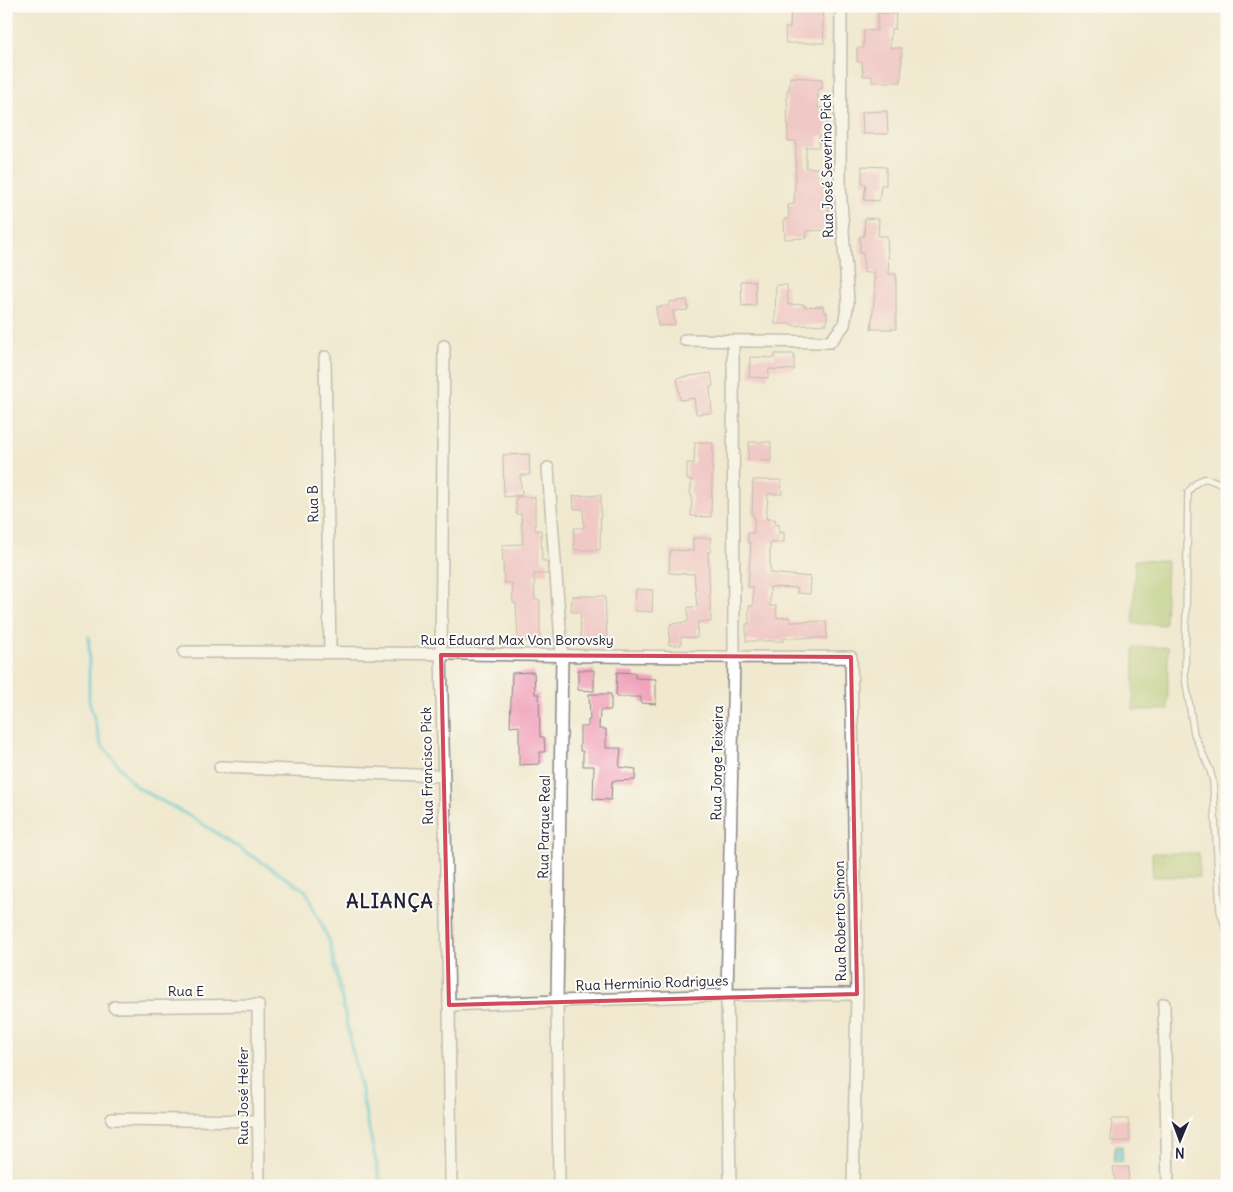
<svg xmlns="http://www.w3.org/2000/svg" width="1233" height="1192" viewBox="0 0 1233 1192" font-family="Delius,sans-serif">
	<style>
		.green { fill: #a6c56c; stroke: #647454 }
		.water { fill: #58c5d0; stroke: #3d7486 }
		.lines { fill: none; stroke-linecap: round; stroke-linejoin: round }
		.stream { stroke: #58c5d0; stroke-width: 4 }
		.building { fill: #f0a2ba }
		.service-casing { stroke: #898685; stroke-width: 8 }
		.minor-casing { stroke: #898685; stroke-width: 14 }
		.service { stroke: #fff; stroke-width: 5.5 }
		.minor { stroke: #fff; stroke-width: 11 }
		.marked { fill: none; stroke: #d1495b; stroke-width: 4; stroke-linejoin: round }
		.labels { text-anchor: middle; stroke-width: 4; stroke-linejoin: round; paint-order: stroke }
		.street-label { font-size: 14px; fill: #22223b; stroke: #fdfcf7 }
		.district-label { font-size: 19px; font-weight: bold; letter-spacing: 1px; fill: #22223b; stroke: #fdfcf7 }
	</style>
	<rect width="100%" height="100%" fill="#fdfcf7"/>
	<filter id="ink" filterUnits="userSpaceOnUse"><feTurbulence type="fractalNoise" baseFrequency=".02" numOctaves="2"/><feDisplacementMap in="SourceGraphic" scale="10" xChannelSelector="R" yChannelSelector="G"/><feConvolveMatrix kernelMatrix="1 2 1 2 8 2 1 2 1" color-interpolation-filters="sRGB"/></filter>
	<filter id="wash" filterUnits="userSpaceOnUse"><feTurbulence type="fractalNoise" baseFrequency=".0096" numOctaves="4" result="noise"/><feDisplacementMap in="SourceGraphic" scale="20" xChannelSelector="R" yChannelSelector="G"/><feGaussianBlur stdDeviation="1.12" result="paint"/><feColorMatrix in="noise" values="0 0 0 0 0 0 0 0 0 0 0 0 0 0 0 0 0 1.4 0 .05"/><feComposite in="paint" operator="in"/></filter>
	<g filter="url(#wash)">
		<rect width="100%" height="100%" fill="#f0e9cf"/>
		<!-- green -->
		<g class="green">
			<path d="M1135,560L1167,561L1165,625L1133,624Z"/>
			<path d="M1134,647H1168V710H1133Z"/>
			<rect x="1152" y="853" width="47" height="24"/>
		</g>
		<!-- water -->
		<path class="water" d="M1115,1146H1122L1123,1161L1114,1162Z"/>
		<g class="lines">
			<!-- stream -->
			<path class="stream" d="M89,637V700L101,744L135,786L195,819L306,891L330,943L381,1186"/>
		</g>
		<g id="blocks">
			<!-- building -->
			<g class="building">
				<path d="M791,6H822L824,43H786L785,28H790Z"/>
				<path d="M878,13L896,14L895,29H891L890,48H902L901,82H872V76H863L862,62H857V48H863L864,30L877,31Z"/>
				<path d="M790,77L822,79V89H818V108H827V130H825V135L819,136V147H806V168H821V182H832V200H829L830,230L806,231L807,238L785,239L784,219H789L788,205L794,204L796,160V141H788L787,90H789Z"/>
				<path d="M887,111L888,134H863L862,112Z"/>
				<path d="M862,166L886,167V185H881L879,201L864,200L866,184H862Z"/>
				<path d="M865,218L879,219L878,236H887L889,274H896V329H871L875,292L874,272L864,273L863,253H860V236H864Z"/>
				<path d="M741,281H755L756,305L742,306Z"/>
				<path d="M776,285H787L788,305L804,304V307L823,306L824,312H827V324L794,326L793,324H775Z"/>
				<path d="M687,300L688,310L673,311L675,325L658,326L656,307L669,306V302Z"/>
				<path d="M775,354H794V370L769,369L768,378L749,377L750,357L775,358Z"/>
				<path d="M711,373L713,386L710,387L712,413L696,414L694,398L680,400L677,378Z"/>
				<path d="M695,442L713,443L711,517L691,516L692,495L690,494L692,480H687V463H694Z"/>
				<path d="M749,442H771V461L748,460Z"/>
				<path d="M529,454L530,475H520L522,495L504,497L503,455Z"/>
				<path d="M753,480H781L782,494H768L766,519H775V525L779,524V533L784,532V542L770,543V573L811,577L810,594L797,593L798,588L770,587V606H776L777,618L789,617L790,622L826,621L827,638H784V641H746V624H749V606H753V587H748L751,543H748V533H754V516L752,515Z"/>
				<path d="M601,495L600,550H574V528H584L583,509H574L573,496Z"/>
				<path d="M516,497H535V530H541L542,561H547L548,574H534L535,600H540V640L518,641L516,603H513L512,583H504L502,545L523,544L521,514H516Z"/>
				<path d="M693,538H711L710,552H708L711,622H698L697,638L681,637V645H669L670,624L688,622V607H697L694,574L669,573L670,550L693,551Z"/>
				<path d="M636,589L653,590L652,612L635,611Z"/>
				<path d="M572,596H605L607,638L581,639L580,612H571Z"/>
				<path d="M578,670H594V691L578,690Z"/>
				<path d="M534,672L535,694H539L540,737H544L545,752H540V764L519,765V726L510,727L512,673Z"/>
				<path d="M617,672L635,673V678L656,679V704L641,703V697H616Z"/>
				<path d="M589,694H611V710H600L599,729H606V748H621L619,767L636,769L635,780L612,781L611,800L593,799L594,766H583V751H580V727H588V720H590Z"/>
				<path d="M1112,1119H1128L1130,1141H1111Z"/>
				<path d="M1113,1167H1129L1128,1186H1116Z"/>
			</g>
		</g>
	</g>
	<g filter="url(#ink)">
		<use href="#blocks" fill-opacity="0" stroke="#898685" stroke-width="1"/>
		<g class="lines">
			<!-- service casing -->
			<g class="service-casing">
				<path id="service" d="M1227,488C1207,477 1203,473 1188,492L1185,677L1194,734L1210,770L1213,781L1220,911L1227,931"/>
			</g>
			<!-- minor casing -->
			<g class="minor-casing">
				<g id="minor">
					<path d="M685,340L830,342L844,325L848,302L840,187L841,6"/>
					<path d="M444,346L441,655L449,1005L451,1186"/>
					<path d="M325,357L330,651"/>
					<path d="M548,468L562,655L557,1002L559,1186"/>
					<path d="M184,652C406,651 628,659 851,657L857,994L853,1186"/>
					<path d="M220,767L442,776"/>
					<path d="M1164,1004L1168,1186"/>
					<path d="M449,1005L727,995L857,994"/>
					<path d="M114,1007L258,1005L259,1186"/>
					<path d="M112,1119L259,1121"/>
					<path d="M730,1186L727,995L734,658L733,341"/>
				</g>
			</g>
			<!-- service -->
			<use href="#service" class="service"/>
			<!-- minor -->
			<use href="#minor" class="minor"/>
		</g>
	</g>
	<!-- marked area -->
	<path d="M0 0H1233V1192H0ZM441,655L851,657L857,994L449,1005Z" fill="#f0e9cf" fill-opacity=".55" fill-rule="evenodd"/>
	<path class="marked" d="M441,655L851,657L857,994L449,1005Z"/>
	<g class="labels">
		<!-- street labels -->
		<g class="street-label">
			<text transform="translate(827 166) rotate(-91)" y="5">Rua José Severino Pick</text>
			<text transform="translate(313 504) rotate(-91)" y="5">Rua B</text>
			<text x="517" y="645">Rua Eduard Max Von Borovsky</text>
			<text transform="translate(717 763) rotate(-89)" y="5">Rua Jorge Teixeira</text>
			<text transform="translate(427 766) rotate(-91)" y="5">Rua Francisco Pick</text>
			<text transform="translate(544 827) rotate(-89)" y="5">Rua Parque Real</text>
			<text transform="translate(840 921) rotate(-91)" y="5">Rua Roberto Simon</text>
			<text transform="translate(652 983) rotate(-2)" y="5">Rua Hermínio Rodrigues</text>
			<text x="186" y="996">Rua E</text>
			<text transform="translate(243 1096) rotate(-90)" y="5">Rua José Helfer</text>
		</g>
		<!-- district labels -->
		<g class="district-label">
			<text x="390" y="908">ALIANÇA</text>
		</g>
	</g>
	<!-- margin -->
	<rect width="1233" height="1192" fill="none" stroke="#fdfcf7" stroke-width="25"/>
	<!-- north arrow -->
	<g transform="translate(1180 1140) rotate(181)" stroke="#fdfcf7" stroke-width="4" paint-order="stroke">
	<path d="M0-4L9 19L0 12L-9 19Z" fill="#22223b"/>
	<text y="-8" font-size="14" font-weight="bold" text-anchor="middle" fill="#22223b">N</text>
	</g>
</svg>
